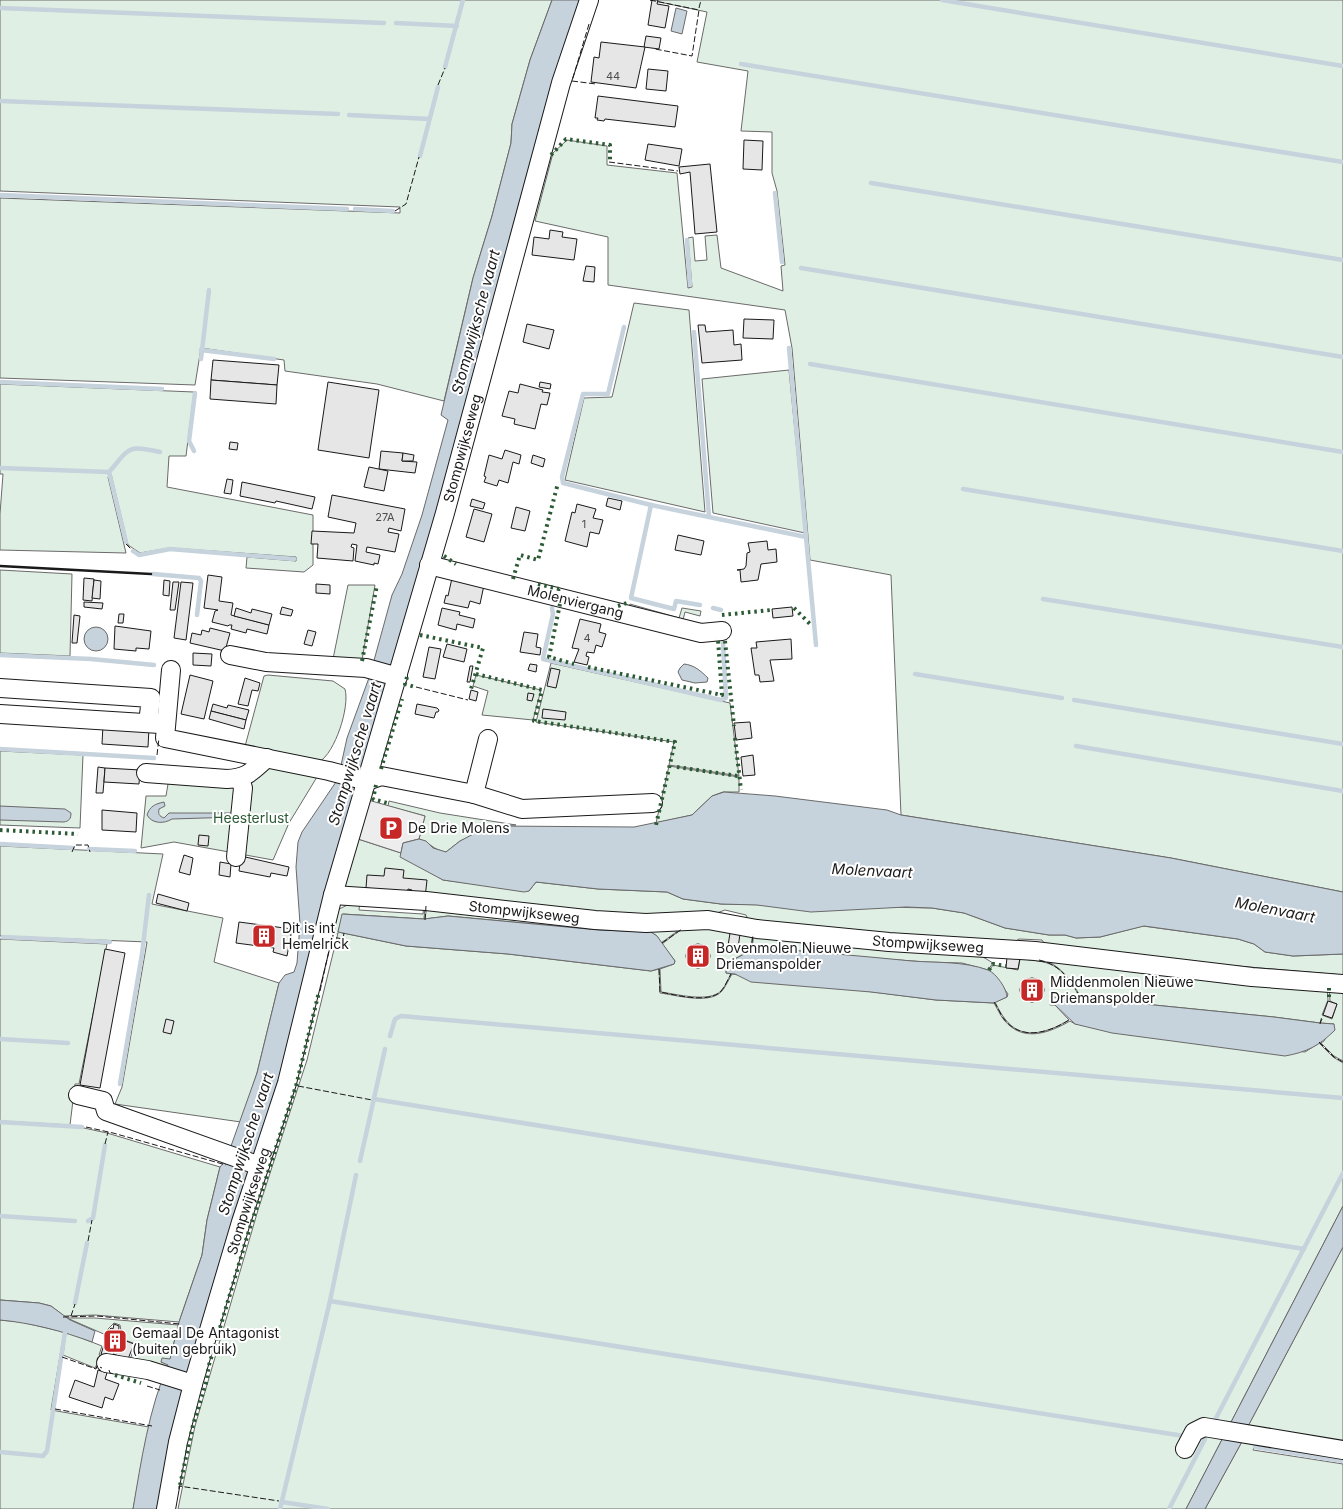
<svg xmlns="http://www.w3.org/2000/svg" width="1343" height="1509" viewBox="0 0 1343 1509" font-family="Inter,sans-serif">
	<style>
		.green { fill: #e0efe3; stroke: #6a6a6a }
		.parking { fill: #ededed; stroke: #6a6a6a }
		.water { fill: #c6d2dc; stroke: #6a6a6a }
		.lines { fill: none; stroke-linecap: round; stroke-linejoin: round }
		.stream { stroke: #c6d2dc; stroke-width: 4.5 }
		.building { fill: #e6e6e6; stroke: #1a1a1a }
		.minor-casing { stroke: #1a1a1a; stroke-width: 20 }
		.minor { stroke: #fff; stroke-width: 18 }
		.hedge { stroke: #2b5a34; stroke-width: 4; stroke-dasharray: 2.5 4; stroke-linecap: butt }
		.fence { stroke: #1a1a1a; stroke-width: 1; stroke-dasharray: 6 2.5; stroke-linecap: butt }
		.wall { stroke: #1a1a1a; stroke-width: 2.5 }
		.labels { text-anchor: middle; stroke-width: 4; stroke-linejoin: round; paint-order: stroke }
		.number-label { font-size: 11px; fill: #4d4d4d }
		.street-label { font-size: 14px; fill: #1a1a1a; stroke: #fff }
		.park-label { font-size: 14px; fill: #2b5a34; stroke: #fff }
		.poi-label { font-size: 14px; fill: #1a1a1a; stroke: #fff; text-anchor: start }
		.water-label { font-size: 15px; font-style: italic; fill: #1a1a1a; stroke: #fff }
	</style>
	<rect width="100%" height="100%" fill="#fff"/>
	<!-- green -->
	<g class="green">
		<path d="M0,0H552L530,60L512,124L511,143L492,216L473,278L444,401L377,384L285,371L284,360L201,348L195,385L0,378V198L400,213V207L0,191Z"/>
		<path d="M650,0H1343V892L1171,858L901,815L891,575L810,560L792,348L785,310L608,285V237L535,221L553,153L567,140L607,146V165L677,173L688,288L692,287L688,238L693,237L695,261L707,260L705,236L717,235L721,268L783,291L781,266L785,265L777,191L772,173V132L741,131L748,71L697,62L707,12Z"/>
		<path d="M634,303L689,310L705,512L565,480L584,398L612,397Z"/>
		<path d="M789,370L805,533L713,513L702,379Z"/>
		<path d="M0,384L194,392L186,456H169L167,487L313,515V565L304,572L246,568L247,557L296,561V557L170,548L140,553L128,545L111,474L108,477L126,553L0,550V514L3,474H0Z"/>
		<path d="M0,570L72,574L70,656L0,653Z"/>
		<path d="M348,585H375L362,660L333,659Z"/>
		<path d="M630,604L679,618L682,608L701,611L700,616L685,612L682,624L628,611Z"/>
		<path d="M551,663L730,703L739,776L669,765L674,742L536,722Z"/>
		<path d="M268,675L333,681L345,689C350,707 335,753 319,762L244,750L264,676Z"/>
		<path d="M476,675L541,690L533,720L482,715L488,691L473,686Z"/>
		<path d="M0,751L83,755L80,828L0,825Z"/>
		<path d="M271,763L320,772L289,823L273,860L174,842L141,848L146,796H166L169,778L249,782Z"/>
		<path d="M669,766L739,777V792H723L712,796L692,815L656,823Z"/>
		<path d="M389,801L440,813L516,825L495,826L460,841L446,852C433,850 431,843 419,839L425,816L388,806Z"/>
		<path d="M358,839L401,853L443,880L529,891L536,882L598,889L667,892L683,899L721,904L932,908L964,913L1005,928L1049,935H1065L1076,938L1100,937L1143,926L1238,939L1254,944L1265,952L1293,956L1343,954V975L1049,950L1042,940L1019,939L1006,947L760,925L748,919L746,915L725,910L714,914L652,920L357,892L344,887Z"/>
		<path d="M0,846L163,854L152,904L223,918L214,962L279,983L257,1073L241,1122L115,1104L122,1087L147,942L0,936Z"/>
		<path d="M360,899L359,910L423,914L424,904H425L424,919L343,914L338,932L406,946L508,954L651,971L659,969L660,993C676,995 710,1005 722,991C726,986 729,979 732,974L936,1000L994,1003C997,1008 1000,1015 1004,1020C1023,1043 1049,1033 1070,1021L1075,1024L1305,1052L1319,1043L1333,1057L1343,1063V1206L1186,1509H178L195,1426L258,1210L307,1060L338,933L331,936L337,910Z"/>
		<path d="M427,905L690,926L679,930L661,943L657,936L651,932L599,930L448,916L425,919Z"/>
		<path d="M690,927L753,931L751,950L727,963L726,973L731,974C728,979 725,987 721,991C709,1003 676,994 661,992L660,969L674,964L675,961L662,944L679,931Z"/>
		<path d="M754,931L973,951L993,963L988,970L962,963L926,962L844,956L818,952L756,948L752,950Z"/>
		<path d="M0,939L107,944L79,1084H75L70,1125L0,1121Z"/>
		<path d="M1020,959C1055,961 1062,967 1080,997L1079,999L1057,998L1055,1005L1069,1020C1049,1032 1022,1042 1005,1019C1001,1014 998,1008 995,1002L1007,997L1008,994L1000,983L989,971L993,965L1018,970Z"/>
		<path d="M1045,960L1327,987L1328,1000L1322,1015L1332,1019L1337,1004L1330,1001L1329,988L1343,989V1061L1334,1056L1321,1043L1324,1041L1334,1024L1320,1023L1322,1019L1320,1023L1274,1017L1134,1003L1106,997H1081C1071,981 1063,968 1045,960Z"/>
		<path d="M0,1122L84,1128L107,1133L220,1167L207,1220L202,1255L179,1322L95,1315L64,1316L51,1306L39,1303L0,1300Z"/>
		<path d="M1343,1247V1446L1246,1430Z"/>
		<path d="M67,1318H95L178,1325L170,1360L161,1362L169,1365L166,1370L130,1359L136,1344L119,1338L121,1331L120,1325L114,1323L108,1329L106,1335Z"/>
		<path d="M0,1320L21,1322L64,1332L51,1410L149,1427L133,1509H0Z"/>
		<path d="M66,1332L102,1346L99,1355L102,1356L99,1365L97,1364L95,1368L63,1355Z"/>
		<path d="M1244,1438L1256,1441L1253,1450L1343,1464V1509H1205Z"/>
	</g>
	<!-- parking -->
	<path class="parking" d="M368,800L425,816L419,839L403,843L401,853L358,839Z"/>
	<!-- water -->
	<g class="water">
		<path d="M552,0H581L282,1074L159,1509H133C141,1462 149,1408 168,1365L161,1362L162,1358L170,1359L179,1322L202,1255L207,1220L220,1167L226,1160L257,1073L279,983L285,975L294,972L297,963L300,924L296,867L298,842L302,832L338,779L347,738L370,675L392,595L402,574L422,515L448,420L441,415L473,278L492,216L511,143L512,124L530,60Z"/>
		<path d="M676,8L687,11L682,34L671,31Z"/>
		<circle cx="96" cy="639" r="12"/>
		<path d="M684,664C694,665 701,671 708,678L707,682L695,683L682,680L678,672L680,668Z"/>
		<path d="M724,792L775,796L887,810L901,815L1171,858L1343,892V954L1293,956L1265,952L1254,944L1238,939L1144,926L1100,937L1076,938L1065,935H1049L1005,928L964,913L932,908L906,907L811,912L757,905L721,904L683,899L667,892L598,889L536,882L529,891L524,892L443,880L400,857L403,843L419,839L426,841L433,848L446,852L460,841L481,830L495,826L634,827L692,815L712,796Z"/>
		<path d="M164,802L165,806L159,809C158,814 159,816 164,818L169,813H236V817L172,819C164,824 152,824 147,815C150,806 155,804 164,802Z"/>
		<path d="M0,806L65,809L71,813C71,819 69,821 64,822L0,820Z"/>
		<path d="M342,914L424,919L448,916L599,930L651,932L657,936L675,961L674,964L651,971L508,954L406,946L338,932Z"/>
		<path d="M756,948C808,951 860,956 912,961C938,963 963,961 988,970C996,973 1007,989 1007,997L994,1003L936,1000L871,992L751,982L735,974L726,973L727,963Z"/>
		<path d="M1052,997L1078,999L1080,997H1106L1134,1003L1274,1017L1320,1023L1334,1024L1335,1030C1319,1046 1307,1052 1285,1056L1112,1033L1075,1024L1055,1005H1050Z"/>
		<path d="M1343,1206V1247L1246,1430L1244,1438L1205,1509H1186Z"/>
		<path d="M0,1300L39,1303L51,1306L70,1320L95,1331L92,1342C62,1331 32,1323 0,1320Z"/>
	</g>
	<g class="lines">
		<!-- stream -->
		<g class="stream">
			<path d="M942,0L1343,66"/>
			<path d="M0,8L384,23"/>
			<path d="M396,23L457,26"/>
			<path d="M741,64L1343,162"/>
			<path d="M445,67L463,0"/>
			<path d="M0,101L338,114"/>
			<path d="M349,115L429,119"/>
			<path d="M420,156L438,87"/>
			<path d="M871,183L1343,260"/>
			<path d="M775,193L782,262"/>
			<path d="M0,195L347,209"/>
			<path d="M355,209L393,211"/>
			<path d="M687,240L690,285"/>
			<path d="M801,268L1343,357"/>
			<path d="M624,327L608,394H583L562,477L563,483L651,505L806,537L816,645"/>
			<path d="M694,332L709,516"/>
			<path d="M789,348L806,537"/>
			<path d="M201,350L274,359"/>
			<path d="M201,359L209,290"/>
			<path d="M810,364L1343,452"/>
			<path d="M0,382L162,389"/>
			<path d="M194,451L189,441L195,393"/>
			<path d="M0,468L109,472L126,542"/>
			<path d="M109,472C130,448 127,444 160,452"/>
			<path d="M963,489L1343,551"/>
			<path d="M651,505L631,598L674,609L676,601L700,605"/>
			<path d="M133,551L139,555L170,549L294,559"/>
			<path d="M153,574L199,578L201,581L197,615"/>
			<path d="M1043,599L1343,647"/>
			<path d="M552,608L553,614L543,659L721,700L726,698L723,643"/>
			<path d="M713,608L721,610"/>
			<path d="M0,655L91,659L154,665"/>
			<path d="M915,674L1062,698"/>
			<path d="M1074,700L1343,744"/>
			<path d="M1076,746L1343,791"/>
			<path d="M0,749L154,758"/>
			<path d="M0,844L73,848"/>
			<path d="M89,849L135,851"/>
			<path d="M3,937L110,942"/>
			<path d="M390,1036L395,1019L401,1016L1343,1098"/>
			<path d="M0,1039L68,1043"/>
			<path d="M120,1084L142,954L149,895"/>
			<path d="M374,1099L1304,1249"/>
			<path d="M0,1122L82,1127"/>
			<path d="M360,1161L385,1049"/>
			<path d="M0,1216L75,1221"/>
			<path d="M88,1221L93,1218L105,1145"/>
			<path d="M330,1301L1184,1436"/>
			<path d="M75,1303L87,1243"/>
			<path d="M1215,1420L1343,1173"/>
			<path d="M1255,1447L1343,1461"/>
			<path d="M0,1452L43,1456L47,1451L65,1332"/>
			<path d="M282,1502L328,1509"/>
			<path d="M280,1509L330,1301L356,1175"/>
			<path d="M1169,1509L1205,1439"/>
		</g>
	</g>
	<!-- building -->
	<g class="building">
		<path d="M652,0H658L657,4L669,6L665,28L648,25Z"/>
		<path d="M646,36L661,38L659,49L644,47Z"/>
		<path d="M601,42L645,47L636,88L591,82L594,57L599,58Z"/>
		<path d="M648,69L668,71L666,91L646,89Z"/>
		<path d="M598,96L678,106L675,127L605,119L604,121L597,120L598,118H595Z"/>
		<path d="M744,140L763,141L762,170L743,169Z"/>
		<path d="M648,144L682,149L679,166L645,160Z"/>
		<path d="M710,164L717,232L695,234L690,172L680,174L679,167Z"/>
		<path d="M550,230L563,232L562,237L577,239L574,260L532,255L534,237L549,239Z"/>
		<path d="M586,266L595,267L594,282L583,281Z"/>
		<path d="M744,319L774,320L773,339L743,338Z"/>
		<path d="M527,324L554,330L549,349L523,342Z"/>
		<path d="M698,325H705L706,332L733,330L734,345L741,344L742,360L702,363Z"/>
		<path d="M213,360L279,365L277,385L211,380Z"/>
		<path d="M211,380L277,385L276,404L210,399Z"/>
		<path d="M328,382L379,390L369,458L318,450Z"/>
		<path d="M540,382L551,384L550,389L539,387Z"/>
		<path d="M520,384L543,390L542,392L550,393L547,405L541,404L535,429L514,424L515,419L502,416L509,391L518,393Z"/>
		<path d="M230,442L238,443L237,450L229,449Z"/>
		<path d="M505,450L521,455L519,464L513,462L508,483L499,480L497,486L484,482L486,477L484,476L489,455L502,459Z"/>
		<path d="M381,451L403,453L402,461L417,462L415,473L379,469Z"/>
		<path d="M403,453L414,455L413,461H402Z"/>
		<path d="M533,455L545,459L543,467L531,463Z"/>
		<path d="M369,467L388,471L384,491L364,487Z"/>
		<path d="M227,479L233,480L231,494L224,493Z"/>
		<path d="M242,482L315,497L312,509L276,501L275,503L240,496Z"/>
		<path d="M332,495L405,509L401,531L389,528L388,532L399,534L395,552L367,547L366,552L380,555L378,564L374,563V565L355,561L357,545L352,544L351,547L354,548L353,561L317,558L318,544H311L312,531L354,533L356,523L328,517Z"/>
		<path d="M608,498L622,501L620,510L606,506Z"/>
		<path d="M472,499L485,503L483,509L470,506Z"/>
		<path d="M577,504L596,509L593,518L603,520L599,534L590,532L587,547L565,541L572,512L575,513Z"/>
		<path d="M516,507L530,511L525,531L511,528Z"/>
		<path d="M474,509L492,514L484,542L466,537Z"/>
		<path d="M678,535L704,541L701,555L675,550Z"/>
		<path d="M767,541L768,550L776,549L777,562L761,564L758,580L741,582L740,570H737L744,569L746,566L747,553L750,552L748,543Z"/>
		<path d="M208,575L222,577L219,601L233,603L231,615L269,625L267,634L247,629L246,633L231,629L232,625H229L228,626L212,622L215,611L218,610L204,608Z"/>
		<path d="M84,578L94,579L92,601L83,600Z"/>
		<path d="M452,578L484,585L480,604L470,601L468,608L444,603L446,595L448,596Z"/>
		<path d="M94,580L101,581L100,599L92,598Z"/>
		<path d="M164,580L170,581L169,596L163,595Z"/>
		<path d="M173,582H179L175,610H170Z"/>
		<path d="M181,582L193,583L186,640L174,638Z"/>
		<path d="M316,584L330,585V594L316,593Z"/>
		<path d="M84,602L103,603L102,609L84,607Z"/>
		<path d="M282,607L293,610L291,616L280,614Z"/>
		<path d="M792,607L793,616L773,618L772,609Z"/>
		<path d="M236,608L251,613L252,609L272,614L269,625L234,616Z"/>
		<path d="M442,608L460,612L459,615L475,619L473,628L457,624L456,630L438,625Z"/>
		<path d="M119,614H124L123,623H118Z"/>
		<path d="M74,615L80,616L77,643H72Z"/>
		<path d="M580,619L601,624L599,632L606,634L602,647L596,645L594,653L587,652L586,656L589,657L587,665L574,662L579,649L572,648Z"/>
		<path d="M115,626L151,631L149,649L136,648V651L114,649Z"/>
		<path d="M210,628L230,633L225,651L190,643L192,633L201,635L202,630L209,632Z"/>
		<path d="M308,630L316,632L312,646L304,644Z"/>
		<path d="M524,632L538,634L536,647L541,648L540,655L520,652Z"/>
		<path d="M791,639L792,659L770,660L774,681L760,682L759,675H755L751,648H757L756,642Z"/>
		<path d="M447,644L467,649L464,662L443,657Z"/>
		<path d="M429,647L441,649L435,679L423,677Z"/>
		<path d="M193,653L212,654L211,666L193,665Z"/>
		<path d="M530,664L537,665L536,672L528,670Z"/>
		<path d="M470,666H473L470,682H467Z"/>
		<path d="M551,668L560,670L556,688L547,686Z"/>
		<path d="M190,675L213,681L204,719L181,714Z"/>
		<path d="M245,678L260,683L258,691L252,690L248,706L238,704Z"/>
		<path d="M471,690L478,692L476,701L469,699Z"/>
		<path d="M528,693L534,694L532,701L527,700Z"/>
		<path d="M213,704L227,708L228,705L249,710L246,720L211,711Z"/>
		<path d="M417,704L437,708L439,710L438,712H436L434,718L415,714Z"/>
		<path d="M543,709L566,712L565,720L542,718Z"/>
		<path d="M211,711L246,720L244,729L209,719Z"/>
		<path d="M750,722L752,738L736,740L734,723Z"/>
		<path d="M103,725L149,728L148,747L102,744Z"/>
		<path d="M753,755L755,775L743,776L741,757Z"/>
		<path d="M98,767L105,768L103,793H96Z"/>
		<path d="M105,768L140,770L139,784L104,782Z"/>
		<path d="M102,810L137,813L136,832L102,830Z"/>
		<path d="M199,835L209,836L208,846L198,845Z"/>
		<path d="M184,855L193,858L190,875L179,872Z"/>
		<path d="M241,856L289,867L287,876L271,873L270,877L239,871Z"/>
		<path d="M220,862L231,864L230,877L219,875Z"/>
		<path d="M385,868L404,870L403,878L427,880L425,898L411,896L412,890L408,889L407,892L366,888L367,875L384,876Z"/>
		<path d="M158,894L189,903L187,911L156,903Z"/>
		<path d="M239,922L292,929L287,956L273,952L274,948L236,943Z"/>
		<path d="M730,933L740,934L738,948L728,946Z"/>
		<circle cx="698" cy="956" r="12"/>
		<path d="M105,949L125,953L100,1088L80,1085Z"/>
		<path d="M1007,957L1020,958L1018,969L1006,968Z"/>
		<circle cx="1032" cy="990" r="12"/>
		<path d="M1328,1001L1337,1004L1332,1018L1323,1015Z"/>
		<path d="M166,1019L174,1021L171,1034L163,1032Z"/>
		<path d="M114,1324L119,1326L118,1338L134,1344L128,1359L113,1354L112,1358L101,1354L109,1330L111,1328L113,1329Z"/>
		<path d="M98,1370L107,1373L105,1379L119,1384L113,1400L105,1397L102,1408L69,1397L75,1380L94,1387Z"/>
	</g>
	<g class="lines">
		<!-- minor casing -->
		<g class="minor-casing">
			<g id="minor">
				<path id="s1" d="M429,565L701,633L722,631"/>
				<path d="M230,655L266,662L366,668L398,677"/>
				<path d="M171,670L165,738L329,771L367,781L381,776L474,794L522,809L653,803"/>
				<path d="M0,688L151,698L148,723"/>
				<path d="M0,714L160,724"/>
				<path d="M146,773L227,779C248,778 252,771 267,758"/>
				<path d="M474,794L488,739"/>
				<path d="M236,857L243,788L240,778"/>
				<path id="s2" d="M333,895L426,901L595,920L646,923L708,920L757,929L889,942L1035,951L1252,977L1343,984"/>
				<path d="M78,1095L103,1101L106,1111L260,1166"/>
				<path d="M106,1363L148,1370L193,1384"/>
				<path d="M1185,1449L1194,1432L1204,1427L1343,1450"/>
				<path id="s3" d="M166,1509L178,1442L193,1384L241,1222L287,1083L333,895L445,513L561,83L589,0"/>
			</g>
		</g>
		<!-- minor -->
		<use href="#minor" class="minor"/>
		<!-- hedge -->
		<g class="hedge">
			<path d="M551,155L566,139L610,145V160"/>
			<path d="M444,556L456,564"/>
			<path d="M513,579L520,555L538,560L558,483"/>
			<path d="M538,584L559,589L561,587"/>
			<path d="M560,604L549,657L574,664"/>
			<path d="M618,606L630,602"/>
			<path d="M794,608L812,626"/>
			<path d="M722,615L771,610"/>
			<path d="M420,635L483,648L471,689"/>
			<path d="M725,641L734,726"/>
			<path d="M362,661L377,585"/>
			<path d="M588,667L722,695L718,640H715"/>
			<path d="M476,674L542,690L534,721L675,742L656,825"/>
			<path d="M407,677L405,684L415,687"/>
			<path d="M735,738L741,790"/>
			<path d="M677,767L738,776"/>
			<path d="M381,769L402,699"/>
			<path d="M376,785L373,799L387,803"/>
			<path d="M0,830L78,834"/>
			<path d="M989,970L993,964L1006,966"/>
			<path d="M1329,988V1000"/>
			<path d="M115,1375L141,1383"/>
			<path d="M180,1485L193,1425L206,1383L209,1365L247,1237L296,1086L319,992"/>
		</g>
		<!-- fence -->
		<g class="fence">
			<path d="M650,0L699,10L692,56L655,49"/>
			<path d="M699,8L701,0"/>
			<path d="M589,24L572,81L596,84"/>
			<path d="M438,85L445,68"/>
			<path d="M609,162L678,171"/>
			<path d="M395,211L406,204L419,157"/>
			<path d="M126,544L132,550"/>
			<path d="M416,687L468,700"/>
			<path d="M157,755L159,738"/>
			<path d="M72,852L75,845H88L90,852"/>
			<path d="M425,920L426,906"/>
			<path d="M662,943L682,929"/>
			<path d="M751,951L753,934"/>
			<path d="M1039,960C1060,964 1070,980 1080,997"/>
			<path d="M659,969L660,992C676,995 709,1004 721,991C725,987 728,979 731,974"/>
			<path d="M320,991L332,937L343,939L344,933"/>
			<path d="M994,1002C998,1007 1000,1014 1004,1019C1022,1042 1050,1032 1069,1020"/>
			<path d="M1320,1024L1322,1016"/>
			<path d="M1319,1042L1334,1057L1343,1062"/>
			<path d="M298,1086L372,1100"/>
			<path d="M86,1127L113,1133L226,1165"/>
			<path d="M105,1144L108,1132"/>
			<path d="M88,1241L92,1220"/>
			<path d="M71,1316L75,1304"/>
			<path d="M63,1317L97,1316L180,1324"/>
			<path d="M62,1357L96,1369L97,1366L102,1368"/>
			<path d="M109,1370L110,1373L114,1374"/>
			<path d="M147,1386L160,1390"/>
			<path d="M55,1409L152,1426"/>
			<path d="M179,1489V1486L279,1501"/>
		</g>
		<!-- wall -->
		<path class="wall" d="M0,566L151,574"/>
	</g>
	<!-- icons -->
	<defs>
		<g id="parking-square" transform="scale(1.25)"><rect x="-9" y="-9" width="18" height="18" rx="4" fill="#c62828" stroke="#fff"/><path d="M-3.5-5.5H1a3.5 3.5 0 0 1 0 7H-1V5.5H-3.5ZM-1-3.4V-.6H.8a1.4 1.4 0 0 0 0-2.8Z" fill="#fff"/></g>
		<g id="building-square" transform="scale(1.25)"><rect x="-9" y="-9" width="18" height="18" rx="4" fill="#c62828" stroke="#fff"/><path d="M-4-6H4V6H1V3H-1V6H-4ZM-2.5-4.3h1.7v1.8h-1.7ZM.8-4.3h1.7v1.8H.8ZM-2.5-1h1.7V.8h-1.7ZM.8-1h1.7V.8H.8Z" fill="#fff"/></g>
	</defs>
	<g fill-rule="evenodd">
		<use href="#parking-square" x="391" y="828"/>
		<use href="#building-square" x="264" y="936"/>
		<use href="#building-square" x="698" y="956"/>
		<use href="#building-square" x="1032" y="990"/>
		<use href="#building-square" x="115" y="1341"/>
	</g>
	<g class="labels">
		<!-- number labels -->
		<g class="number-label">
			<text x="613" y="80">44</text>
			<text x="385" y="521">27A</text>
			<text x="584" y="528">1</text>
			<text x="587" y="642">4</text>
		</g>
		<!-- street labels -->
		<g class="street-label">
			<text dy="5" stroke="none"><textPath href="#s3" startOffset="1102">Stompwijkseweg</textPath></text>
			<text dy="5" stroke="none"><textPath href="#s1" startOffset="151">Molenviergang</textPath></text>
			<text dy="5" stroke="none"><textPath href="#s2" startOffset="192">Stompwijkseweg</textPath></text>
			<text dy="5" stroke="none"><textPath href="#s2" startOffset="598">Stompwijkseweg</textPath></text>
			<text dy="5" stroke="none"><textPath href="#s3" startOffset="319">Stompwijkseweg</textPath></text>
		</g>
		<!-- park labels -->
		<g class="park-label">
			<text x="251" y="823">Heesterlust</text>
		</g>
		<!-- poi labels -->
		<g class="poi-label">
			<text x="408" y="833">De Drie Molens</text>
			<text x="282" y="933">Dit is int<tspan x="282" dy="16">Hemelrick</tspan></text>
			<text x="716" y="953">Bovenmolen Nieuwe<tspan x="716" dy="16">Driemanspolder</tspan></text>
			<text x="1050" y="987">Middenmolen Nieuwe<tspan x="1050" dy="16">Driemanspolder</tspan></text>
			<text x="132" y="1338">Gemaal De Antagonist<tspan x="132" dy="16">(buiten gebruik)</tspan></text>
		</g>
		<!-- water labels -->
		<g class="water-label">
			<text transform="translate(476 322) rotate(-75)" y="5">Stompwijksche vaart</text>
			<text transform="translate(355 754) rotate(-73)" y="5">Stompwijksche vaart</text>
			<text transform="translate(872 871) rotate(3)" y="5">Molenvaart</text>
			<text transform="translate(1275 910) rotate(11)" y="5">Molenvaart</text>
			<text transform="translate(246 1144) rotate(-72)" y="5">Stompwijksche vaart</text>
		</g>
	</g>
</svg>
